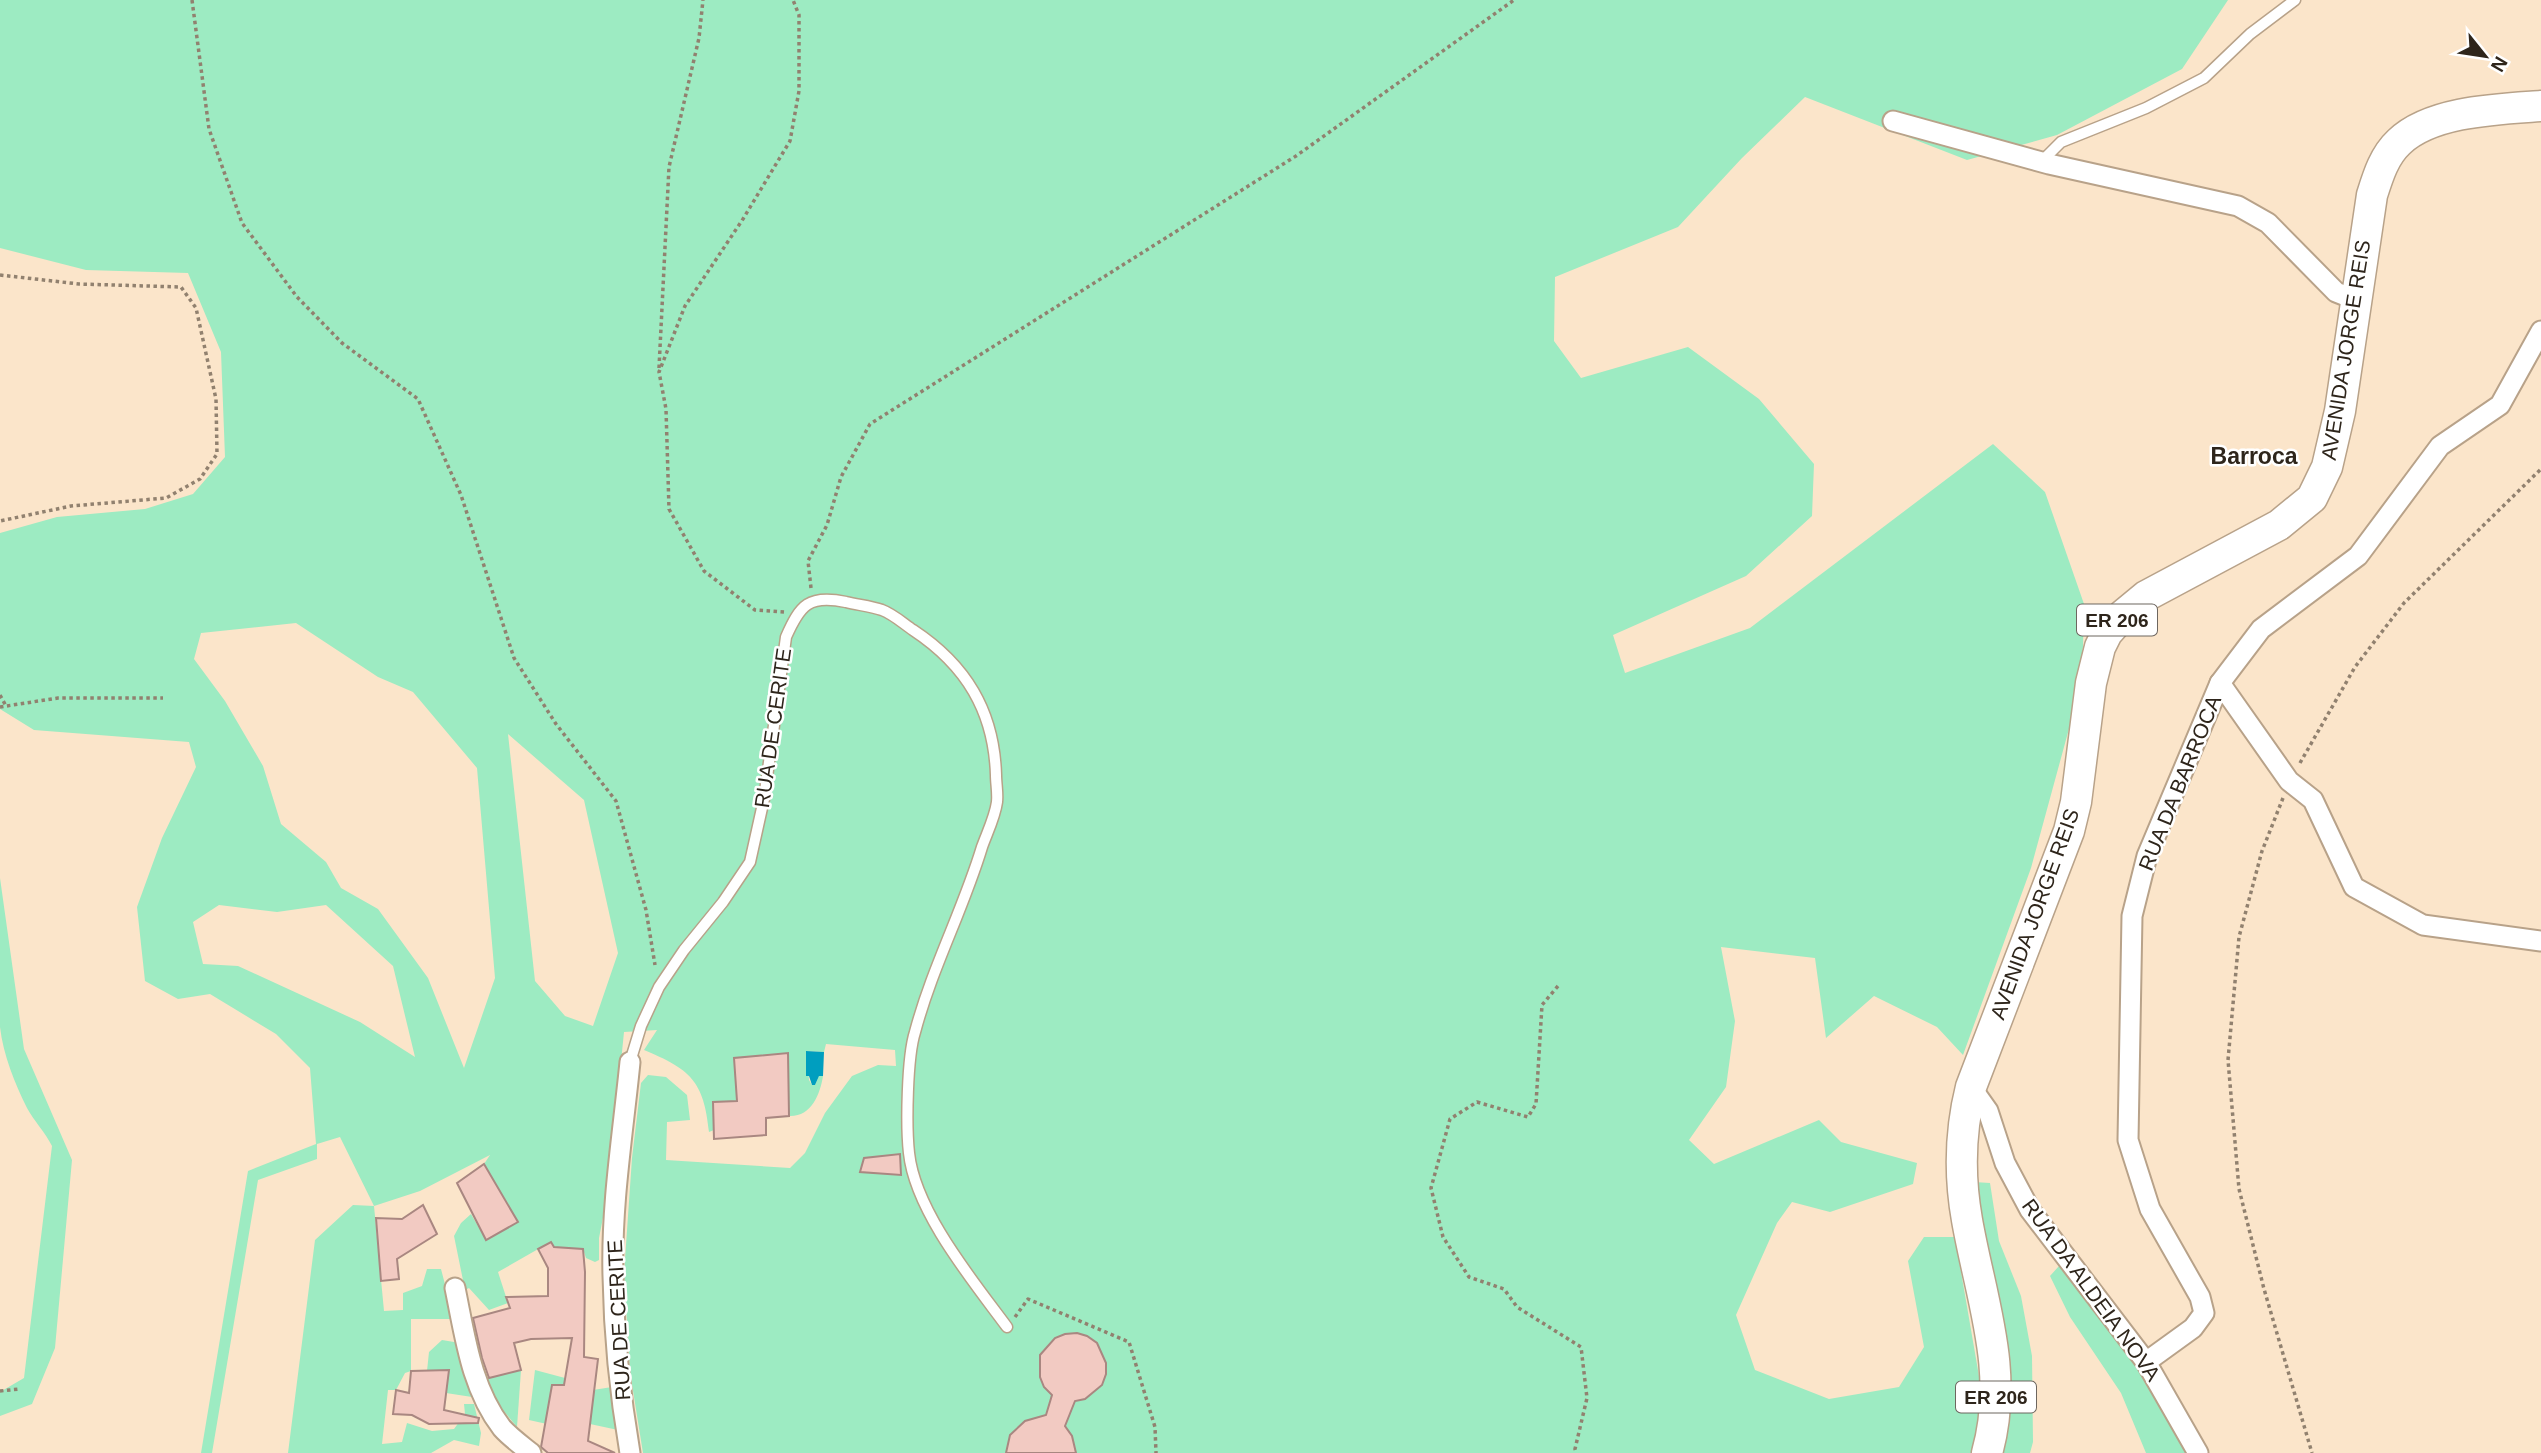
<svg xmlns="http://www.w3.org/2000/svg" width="2541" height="1453" viewBox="0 0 2541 1453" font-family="Helvetica,sans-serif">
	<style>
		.green { fill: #9debc2; fill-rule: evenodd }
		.water { fill: #009ebf }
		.building { fill: #f2cac2; stroke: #a98781; stroke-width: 2 }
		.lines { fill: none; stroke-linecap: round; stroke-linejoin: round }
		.service-casing { stroke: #b8a289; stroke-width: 13 }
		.minor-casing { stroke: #b8a289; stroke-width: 23 }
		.primary-casing { stroke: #b8a289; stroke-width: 33 }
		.path { stroke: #91816f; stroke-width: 3.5; stroke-dasharray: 3.5 3.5; stroke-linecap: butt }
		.service { stroke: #fff; stroke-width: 10 }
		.minor { stroke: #fff; stroke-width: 19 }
		.primary { stroke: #fff; stroke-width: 30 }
		.labels { text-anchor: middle; stroke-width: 5; stroke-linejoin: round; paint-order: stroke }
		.shield { fill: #fff; stroke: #6d665f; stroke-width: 2 }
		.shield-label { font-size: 19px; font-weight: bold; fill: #2e251b }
		.street-label { font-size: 21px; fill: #2e251b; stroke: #fff }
		.neighbourhood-label { font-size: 23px; font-weight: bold; fill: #2e251b; stroke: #fff }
	</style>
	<rect width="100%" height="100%" fill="#fbe5ca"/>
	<!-- green -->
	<g class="green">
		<path d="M0,0H2228L2182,69L2057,135L1967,160L1805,97L1742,158L1678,227L1555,277L1554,341L1581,378L1688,347L1759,399L1814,464L1812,516L1746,576L1613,635L1625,673L1750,628L1993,444L2045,492L2084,604L2083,647L2070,725L2031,868L1963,1055L1937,1027L1874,996L1826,1038L1815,958L1721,947L1735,1021L1726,1087L1689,1140L1714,1164L1819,1120L1841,1142L1917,1163L1913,1184L1830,1212L1792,1202L1777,1223L1736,1315L1755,1370L1829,1399L1899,1387L1924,1347L1908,1261L1924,1237H1955L1985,1411L1971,1453H643L630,1372L624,1274L632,1158L641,1083L648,1075L666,1077L687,1095L690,1120L667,1122L666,1160L790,1168L805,1153L825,1113L852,1076L878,1065L896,1066L895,1050L826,1044L824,1052L807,1051L809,1080L812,1085H815L819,1076H823C820,1095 811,1117 789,1116L788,1053L734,1058L737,1101L713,1102L714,1130L709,1132C704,1081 690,1069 644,1050L657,1030L624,1032L608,1192L599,1238V1260L595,1262L586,1258L583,1249L552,1268V1244H547L498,1272L508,1303L489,1310L469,1288L465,1290L454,1236L461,1223L471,1214L486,1240L518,1222L504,1197L493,1202V1180L484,1164L490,1155L420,1191L374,1206L384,1311L403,1310V1293L422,1286L427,1269H441L454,1319H411V1371L405,1373L396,1390H388L382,1444L402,1442L407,1423L432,1431L454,1429L465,1414L464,1404H474L481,1433L479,1446L454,1440L431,1453H288L315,1240L353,1205L374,1206L340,1137L317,1144V1159L258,1180L212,1453H201L248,1171L316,1144L310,1068L276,1034L210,994L178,999L145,981L137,907L162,838L196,767L189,742L34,730L0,709V533L57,517L145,509L193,494L225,457L221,352L188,273L86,270L0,248ZM296,623L378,677L413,692L477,768L495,978L464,1068L428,978L378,909L341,888L326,862L281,824L263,766L225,701L194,659L201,633ZM508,734L584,800L618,953L593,1026L565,1016L535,981ZM219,905L277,912L326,905L393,966L415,1057L360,1022L238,966L203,964L193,922ZM900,1154L901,1175L861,1172L864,1159Z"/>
		<path d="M0,878L24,1049L72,1160L55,1348L32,1404L0,1416V1392L24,1378L52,1146C45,1132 34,1121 27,1108C15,1084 3,1054 0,1027Z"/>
		<path d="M1974,1182L1990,1183L1999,1241L2021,1296L2032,1356L2033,1442L2030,1453H2001L2010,1411L2008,1345L1977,1214Z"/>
		<path d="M2059,1266L2149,1379L2188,1453H2146L2121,1393L2070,1317L2050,1276Z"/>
		<path d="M442,1340L460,1343L472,1397L446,1393L448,1370L427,1371L429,1352Z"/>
		<path d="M521,1370L517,1427L487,1391L485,1379Z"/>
		<path d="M535,1370L565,1378L564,1385H552L547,1424L529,1420Z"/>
		<path d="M612,1387L618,1430L590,1424L593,1390Z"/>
	</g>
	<!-- water -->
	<path class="water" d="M806,1051L824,1052L823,1076H819L815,1085H812L809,1076H806Z"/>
	<!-- building -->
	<g class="building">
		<path d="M788,1053L789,1116L766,1118V1135L714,1139L713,1102L737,1101L734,1058Z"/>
		<path d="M900,1154L901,1175L860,1172L864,1158Z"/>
		<path d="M484,1164L518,1222L486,1240L457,1183Z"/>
		<path d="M423,1205L437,1234L397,1259L399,1279L381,1281L376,1218L402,1219Z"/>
		<path d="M551,1242L554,1247L583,1249L585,1272L584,1357L598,1359L588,1441L615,1453H548L541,1447L552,1385H564L572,1338L531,1339L514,1343L521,1370L489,1378L482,1358L473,1318L510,1308L506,1297L548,1296V1268L538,1249Z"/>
		<path d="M1077,1333L1087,1336L1097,1343L1106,1363V1374L1102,1385L1085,1399L1075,1401L1065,1426L1072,1436L1076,1453H1006L1010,1435L1025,1421L1046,1415L1052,1395L1044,1387L1040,1377V1355L1055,1338L1065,1334Z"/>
		<path d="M449,1370L444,1410L479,1418L478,1423L429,1424L412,1415L393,1414L396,1390L409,1393L411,1371Z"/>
	</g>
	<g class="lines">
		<!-- service casing -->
		<g class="service-casing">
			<g id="service">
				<path d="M2042,161L2061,142L2146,108L2204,78L2250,34L2295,0"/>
				<path d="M630,1062L641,1026L659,987L684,950L723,902L750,862L764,799L786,637C800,605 809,594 846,602C858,605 870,606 882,610C893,614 904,624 913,630C966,665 994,711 996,775C996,784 998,793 997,802C995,817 987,833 982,847C963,910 932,968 915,1032C907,1057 906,1126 909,1153C915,1211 973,1281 1007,1327"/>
			</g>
		</g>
		<!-- minor casing -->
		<g class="minor-casing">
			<g id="minor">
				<path d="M1893,121L2049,164L2238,206L2268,223L2336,292L2356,300"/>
				<path d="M2220,683L2289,781L2313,800L2354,887L2423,925L2541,941"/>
				<path d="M630,1062C623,1133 611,1205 613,1276C614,1336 620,1395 630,1453"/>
				<path d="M1971,1087L1988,1111L2005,1163L2030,1210L2146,1362L2198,1453"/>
				<path d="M455,1288C465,1336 471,1388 502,1428C510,1437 521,1445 531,1453"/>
				<path d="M2146,1362L2193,1328L2204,1313L2200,1297L2150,1209L2128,1140L2132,916L2147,856L2220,683L2261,629L2358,556L2440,446L2500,405L2541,331"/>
			</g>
		</g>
		<!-- primary casing -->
		<g class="primary-casing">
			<path id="primary" d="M1987,1453C2010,1371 1981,1300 1967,1220C1959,1175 1960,1131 1971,1087L2069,831L2076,802L2091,683L2100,647L2107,633L2123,615L2146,596L2279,525L2312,498L2327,467L2340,411L2372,195C2378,176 2384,156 2399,142C2431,111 2498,109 2541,106"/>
		</g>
		<!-- path -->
		<g class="path">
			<path d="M192,0L209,129L242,223L297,297L342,343L418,399L461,495L514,658L556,724L616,801L646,910L655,965"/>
			<path d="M0,275L79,284L181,287L196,308L216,399L217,454L200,479L166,498L71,506L0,521"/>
			<path d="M659,368L669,167L699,38L703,0"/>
			<path d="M811,588L808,561L827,525L841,477L870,424L1296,156L1514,0"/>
			<path d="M784,612L755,610L704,571L669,509L666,409L659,372L685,306L743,219L790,141L799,91V15L793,0"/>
			<path d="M0,695L6,706"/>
			<path d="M0,707L58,698H163"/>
			<path d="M2300,763L2355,667L2404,603L2541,469"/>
			<path d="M2283,798L2262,851L2239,937L2228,1060L2239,1189L2264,1289L2312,1453"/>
			<path d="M1558,986L1542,1005L1536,1104L1528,1117L1477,1102L1450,1119L1431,1188L1443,1237L1469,1277L1504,1289L1517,1307L1581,1347L1587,1398L1575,1449L1576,1453"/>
			<path d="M1015,1317L1028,1299L1129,1342L1155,1427L1156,1453"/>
			<path d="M0,1391L19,1389"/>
		</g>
		<!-- service -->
		<use href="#service" class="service"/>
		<!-- minor -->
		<use href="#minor" class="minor"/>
		<!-- primary -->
		<use href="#primary" class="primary"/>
	</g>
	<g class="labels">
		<!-- shield labels -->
		<g class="shield">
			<rect x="2077" y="604.5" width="80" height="31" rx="5"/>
			<rect x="1956" y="1381.5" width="80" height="31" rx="5"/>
		</g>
		<g class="shield-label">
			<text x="2117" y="627">ER 206</text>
			<text x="1996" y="1404">ER 206</text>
		</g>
		<!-- street labels -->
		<g class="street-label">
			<text transform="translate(2346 350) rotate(-81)" y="7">AVENIDA JORGE REIS</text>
			<text transform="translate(773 728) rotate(-82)" y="7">RUA DE CERITE</text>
			<text transform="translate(2180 783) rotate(-68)" y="7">RUA DA BARROCA</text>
			<text transform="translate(2035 914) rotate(-70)" y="7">AVENIDA JORGE REIS</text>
			<text transform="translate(2091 1290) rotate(54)" y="7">RUA DA ALDEIA NOVA</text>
			<text transform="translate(619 1320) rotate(-93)" y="7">RUA DE CERITE</text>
		</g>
		<!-- neighbourhood labels -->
		<g class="neighbourhood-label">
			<text x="2254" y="464">Barroca</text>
		</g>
	</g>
	<!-- north arrow -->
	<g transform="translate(2485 56) rotate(120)" stroke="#ffffff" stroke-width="5" paint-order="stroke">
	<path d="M0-5L12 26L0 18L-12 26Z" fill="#2e251b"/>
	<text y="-10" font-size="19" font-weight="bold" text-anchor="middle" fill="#2e251b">N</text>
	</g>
</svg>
